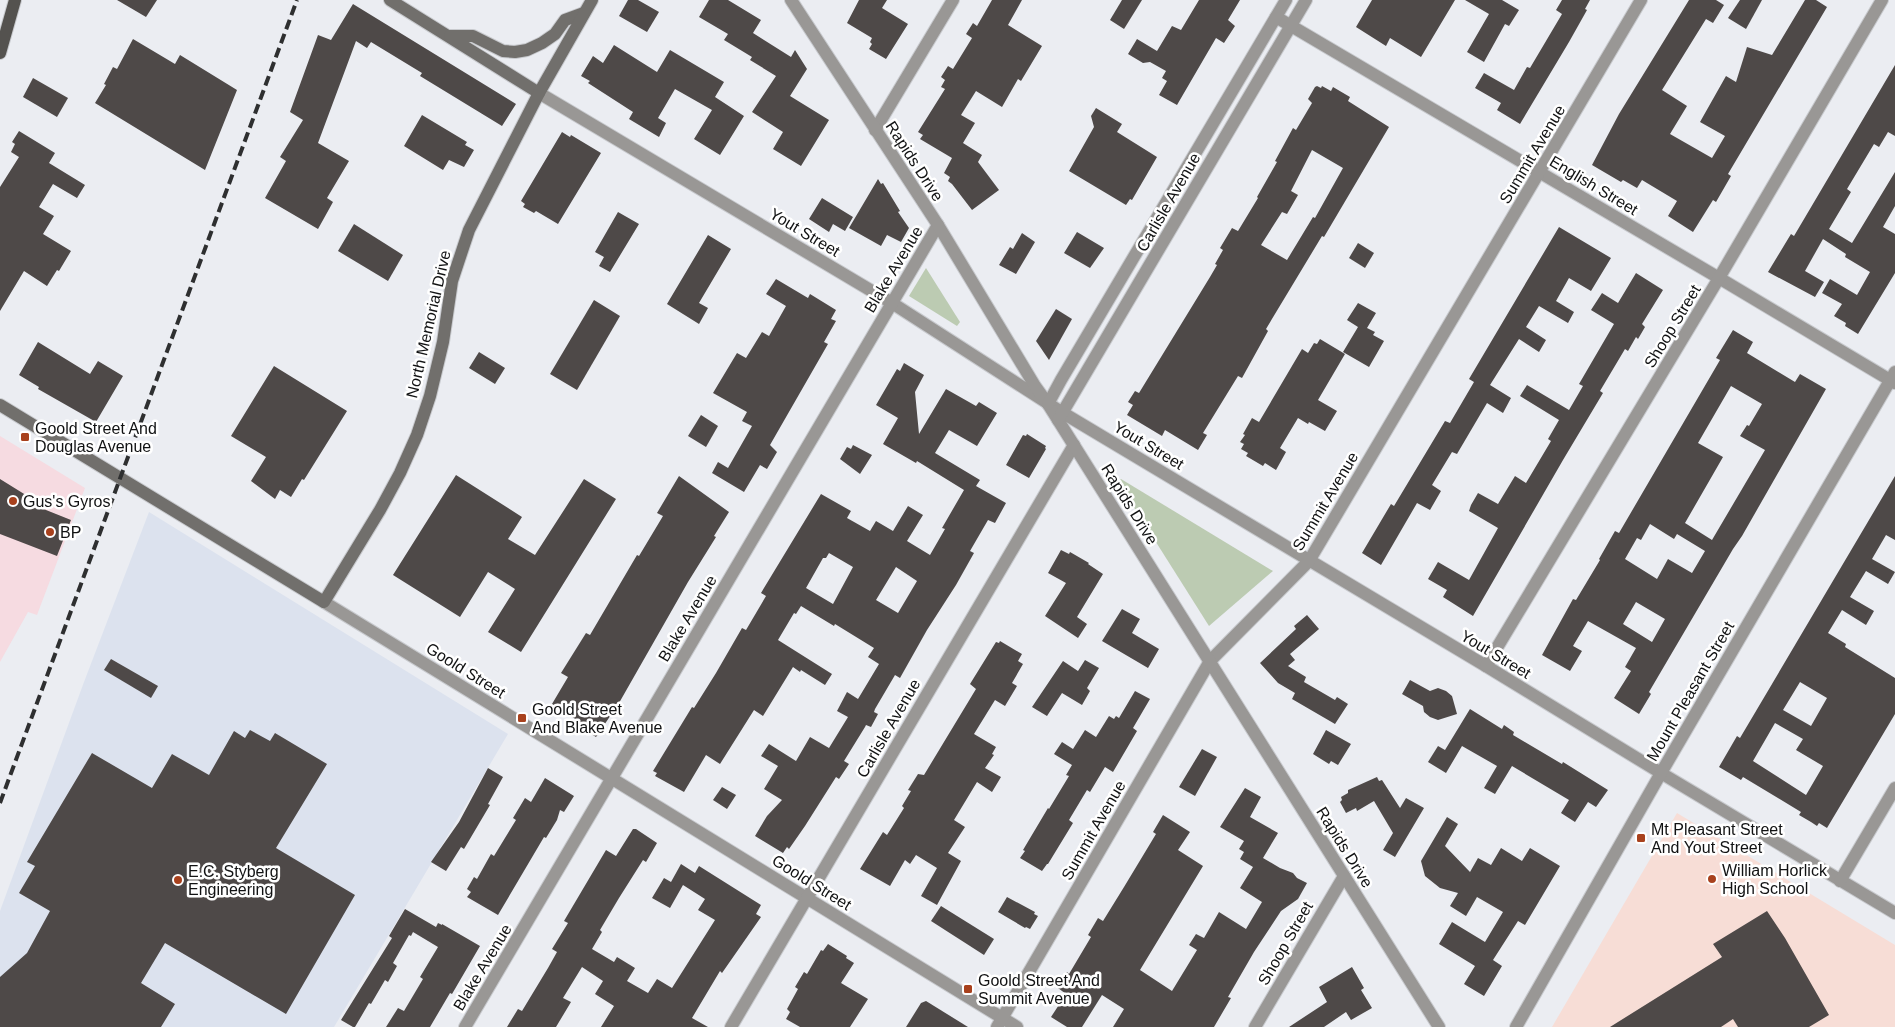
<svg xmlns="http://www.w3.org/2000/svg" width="1895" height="1027" viewBox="0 0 1895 1027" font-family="Arial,sans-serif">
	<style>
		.commercial { fill: #f6dbe1 }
		.built { fill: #dce2ee }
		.education { fill: #f7ddd6 }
		.green { fill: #bccbb2 }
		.building { fill: #4e4948; fill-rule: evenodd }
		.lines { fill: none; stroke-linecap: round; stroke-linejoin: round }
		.minor-casing { stroke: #c8cace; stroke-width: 14 }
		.tertiary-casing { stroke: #c8cace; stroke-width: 14 }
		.secondary-casing { stroke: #c8cace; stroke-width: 14 }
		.primary-casing { stroke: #c8cace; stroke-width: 14 }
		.minor { stroke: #999795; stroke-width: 12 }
		.tertiary { stroke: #999795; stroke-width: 12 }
		.secondary { stroke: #716f6c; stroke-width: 12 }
		.primary { stroke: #54524f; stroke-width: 12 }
		.rail { stroke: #2e2f30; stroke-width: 4; stroke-dasharray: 10 5; stroke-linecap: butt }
		.poi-dot { fill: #a8411d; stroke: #fff; stroke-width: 2 }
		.labels { text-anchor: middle; stroke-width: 5; stroke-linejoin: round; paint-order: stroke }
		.street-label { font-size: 16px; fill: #111213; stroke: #fff }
		.poi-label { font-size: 16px; fill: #111213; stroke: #fff; text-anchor: start }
	</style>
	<rect width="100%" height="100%" fill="#ebedf2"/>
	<!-- commercial -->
	<path class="commercial" d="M0,436L85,488L37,615L28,612L0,662Z"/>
	<!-- built -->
	<path class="built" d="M149,512L508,734L334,1027H0V911L84,682Z"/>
	<!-- education -->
	<path class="education" d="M1677,813L1895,945V1027H1552Z"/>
	<!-- green -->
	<g class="green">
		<path d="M926,268L960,322L957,326L909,296Z"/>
		<path d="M1121,479L1273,571L1209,626L1118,482Z"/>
	</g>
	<!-- building -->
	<g class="building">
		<path d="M117,0H157L146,17Z"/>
		<path d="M628,0H638L659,12L647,32L619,16Z"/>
		<path d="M709,0H728L761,20L753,33L791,57L795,50L807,69L790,96L829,120L801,166L773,149L783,132L752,112L776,76L750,60L752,57L724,40L728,34L699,17Z"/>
		<path d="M859,0H887L882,8L908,24L886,59L869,49L872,44L870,42L872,38L847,23Z"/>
		<path d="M992,0H1022L1008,25L1042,46L1021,81L1018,79L1002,107L976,91L961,115L975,123L963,143L982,155L978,162L999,190L972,210L952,184L948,181L950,177L944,173L952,158L920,139L923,135L918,132L945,89L941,87L945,80L941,77L948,66L953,69L972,38L966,34L973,23L977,26Z"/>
		<path d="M1122,0H1142L1124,29L1110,20Z"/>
		<path d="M1199,0H1240L1228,20L1235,26L1224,43L1216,38L1177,105L1159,95L1167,81L1162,78L1166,71L1150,62L1143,63L1128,54L1137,39L1157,51L1172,26L1181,30Z"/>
		<path d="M1372,0H1455L1421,57L1390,38L1386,46L1356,27Z"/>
		<path d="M1465,0H1502L1519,10L1509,26L1505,24L1484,62L1467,52L1489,14Z"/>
		<path d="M1562,0H1590L1585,9L1587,10L1569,42L1520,124L1497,110L1501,103L1475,88L1484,73L1514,90L1527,67L1530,68L1562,14L1556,10Z"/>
		<path d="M1689,0H1716L1724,5L1713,23L1706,19L1662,90L1687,106L1670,134L1712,158L1725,136L1700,122L1726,76L1736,82L1747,47L1772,55L1805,0H1816L1827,7L1728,174L1731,176L1716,202L1713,200L1693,232L1668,216L1677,201L1642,180L1637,188L1623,180L1621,182L1592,165L1619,114Z"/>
		<path d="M1740,0H1762L1746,29L1728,18Z"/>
		<path d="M353,4L516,104L502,126L420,76L422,73L371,42L367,48L356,41L318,143L349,161L327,198L333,202L318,229L265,198L286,161L280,157L303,120L290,112L318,35L331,40Z"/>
		<path d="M133,39L175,64L180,55L237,90L205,170L95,103L106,85L104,84L113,67L117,69Z"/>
		<path d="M614,45L657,72L670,50L724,82L715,97L744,116L720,155L694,139L712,110L675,89L658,118L666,123L659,137L629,119L633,112L588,83L590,81L581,76L593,56L603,63Z"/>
		<path d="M1895,65V136L1888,132L1879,147L1874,144L1847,189L1851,192L1829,229L1852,243L1895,172V206L1883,227L1895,234V273L1858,334L1845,326L1846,323L1834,316L1842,304L1822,293L1830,279L1857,295L1870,272L1845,257L1846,254L1823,239L1805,271L1824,282L1815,297L1768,272L1791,234L1794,236Z"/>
		<path d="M33,78L68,98L57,117L23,97Z"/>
		<path d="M1317,86L1321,88L1322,86L1331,91L1333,87L1350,97L1348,101L1389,127L1324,237L1322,236L1266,329L1268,331L1242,378L1238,376L1203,433L1207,435L1198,450L1165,430L1162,436L1127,415L1133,405L1128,402L1135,391L1139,393L1210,277L1217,265L1215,264L1223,250L1220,248L1232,228L1238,231L1258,198L1257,197L1277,162L1275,161L1293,128L1296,130L1312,103L1308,99L1315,87ZM1312,150L1343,168L1315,218L1313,217L1287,260L1261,245L1282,212L1287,214L1298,195L1291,191Z"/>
		<path d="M1096,108L1122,124L1117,132L1157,157L1132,200L1130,199L1126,205L1069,171L1094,127L1091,116Z"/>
		<path d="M422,115L467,142L465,145L474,150L464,167L449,160L443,170L404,146Z"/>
		<path d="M19,131L55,153L49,163L85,185L77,198L53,184L39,207L54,216L43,234L71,251L59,271L57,270L47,286L24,271L0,311V187L19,157L11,152L15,144L12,142Z"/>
		<path d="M562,132L570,137L571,135L601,153L558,224L536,211L534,213L523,207L525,204L521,201Z"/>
		<path d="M878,179L881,184L883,183L900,211L898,212L909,228L901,242L887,235L881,246L849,228Z"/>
		<path d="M822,198L853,217L845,231L833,224L829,232L809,219Z"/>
		<path d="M618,212L639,224L610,272L599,266L604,257L595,252Z"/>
		<path d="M354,224L403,255L388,281L338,251Z"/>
		<path d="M1559,227L1611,258L1591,291L1569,278L1556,301L1574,312L1568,323L1539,306L1526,327L1546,340L1539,352L1519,339L1490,385L1511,398L1503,413L1487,403L1457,454L1452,452L1432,485L1441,491L1430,510L1417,503L1381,565L1362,553L1391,504L1394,506L1445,421L1450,423L1474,382L1469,379Z"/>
		<path d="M1077,232L1104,248L1090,268L1064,253Z"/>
		<path d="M1022,233L1035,242L1016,274L999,265L1010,247L1013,249Z"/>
		<path d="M708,235L731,249L699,303L708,308L699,324L667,304Z"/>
		<path d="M1358,243L1374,253L1365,268L1349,258Z"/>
		<path d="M1636,273L1663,290L1642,324L1645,327L1638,339L1636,337L1628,351L1625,349L1600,391L1603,393L1563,460L1473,616L1443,597L1447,590L1428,579L1438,562L1469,580L1498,528L1469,511L1471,505L1478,493L1498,504L1515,476L1526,483L1551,441L1548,439L1559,420L1520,396L1527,385L1569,410L1583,386L1579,384L1614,324L1591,310L1602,293L1618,303Z"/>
		<path d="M776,279L808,298L810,294L836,310L831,319L836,321L824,342L828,344L770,445L777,452L767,469L760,465L744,492L712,473L718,462L728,468L752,426L742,421L747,412L713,393L737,353L746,358L762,332L769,336L786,306L766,294Z"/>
		<path d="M594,300L620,316L577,390L550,374Z"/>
		<path d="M1358,303L1376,313L1367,328L1375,332L1373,335L1384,341L1369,367L1343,352L1358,327L1347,320Z"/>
		<path d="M1056,309L1072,319L1049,360L1036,341Z"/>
		<path d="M1733,330L1753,342L1747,353L1795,382L1800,374L1826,389L1742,536L1733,549L1649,692L1651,694L1639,714L1614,698L1631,671L1625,667L1636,648L1588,621L1573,646L1582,651L1570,671L1542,655L1573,599L1576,600L1600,560L1599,559L1615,531L1619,533L1720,360L1716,358ZM1731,386L1762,404L1749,426L1747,425L1740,436L1765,450L1712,540L1685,523L1723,457L1698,443ZM1650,524L1674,539L1677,534L1705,551L1692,573L1668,559L1657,579L1625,559L1637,538L1641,540ZM1636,602L1665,619L1652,642L1623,624Z"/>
		<path d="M1320,339L1345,354L1318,400L1337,411L1325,431L1309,422L1308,424L1298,418L1280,448L1286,452L1276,470L1265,463L1263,466L1246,456L1248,453L1241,449L1244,444L1240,442L1245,435L1243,434L1252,418L1259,422L1302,349L1308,353L1314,343L1317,344Z"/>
		<path d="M38,342L90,374L98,361L123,376L96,422L38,389L39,387L19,375Z"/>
		<path d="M479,352L505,368L495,384L469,368Z"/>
		<path d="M904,363L924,375L915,392L919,434L946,389L976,406L979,402L997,413L977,446L949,430L935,453L980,480L976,486L1006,503L995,523L988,520L970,551L974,553L956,585L927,630L900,678L895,675L875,709L874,712L878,714L871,727L866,725L865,727L844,761L849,764L839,779L836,777L805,826L789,849L787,847L783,853L755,836L767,816L782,800L764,789L778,766L761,756L769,744L796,761L810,737L829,748L848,717L837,711L847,692L858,699L879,664L868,657L874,648L835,624L834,626L801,606L796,614L794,613L778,640L832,674L825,685L801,670L800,672L793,667L763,716L754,710L720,764L706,755L684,792L655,776L657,773L653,771L692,707L694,708L716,673L742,628L746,630L766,596L761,593L821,494L851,511L847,518L870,531L876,521L893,531L908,506L923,515L907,541L930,555L945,529L942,528L964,490L917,461L916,463L883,444L898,418L876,405L897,369L900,371ZM829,553L853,567L833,604L806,588L823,558H826ZM896,567L917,581L898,613L876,600Z"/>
		<path d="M274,366L347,411L304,480L302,479L291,497L280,490L275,499L251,481L266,457L231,436Z"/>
		<path d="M701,415L718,426L706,447L688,436Z"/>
		<path d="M1027,434L1046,446L1045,448L1046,449L1029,478L1006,465L1023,435L1026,436Z"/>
		<path d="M853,445L872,455L860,474L840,459L847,447L851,449Z"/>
		<path d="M456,475L522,517L508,539L535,555L584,479L616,499L521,652L488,632L515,589L488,572L460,617L393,575Z"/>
		<path d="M679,476L729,512L714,536L716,537L688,582L619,703L596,737L575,724L577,720L552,704L568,677L561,673L586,633L590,635L637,555L639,556L663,516L657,513Z"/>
		<path d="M1895,476V540L1886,535L1872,559L1895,572L1888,584L1866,571L1850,597L1874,611L1866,625L1842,610L1828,633L1846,644L1845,647L1895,678V714L1827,828L1819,823L1817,826L1811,822L1799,815L1801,812L1743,777L1741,780L1719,767L1737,736L1740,738ZM1800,682L1827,698L1811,726L1783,710ZM1775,723L1803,739L1796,750L1823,766L1806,795L1753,761Z"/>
		<path d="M0,479L29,497L26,502L71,520L57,556L0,534Z"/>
		<path d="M1061,550L1069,554L1070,552L1089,563L1088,564L1103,574L1077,617L1087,624L1078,638L1045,616L1066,583L1048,573Z"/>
		<path d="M1122,609L1140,619L1132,633L1159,649L1148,668L1102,641Z"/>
		<path d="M1307,615L1319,629L1290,654L1295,660L1288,666L1306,677L1304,682L1335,700L1337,697L1348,704L1335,724L1292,699L1295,693L1278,683L1260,663L1296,629L1294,626Z"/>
		<path d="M1000,641L1022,654L1018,661L1023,664L1012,683L1017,686L1005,706L995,700L974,734L996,747L992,754L994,755L985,768L1001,777L992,792L977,782L954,820L965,827L948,853L961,861L937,905L921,896L937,868L916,855L910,864L905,860L890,886L860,869L883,832L887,835L904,808L902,806L911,791L908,790L918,774L924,775L976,689L970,684L996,642L999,643Z"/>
		<path d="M111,659L158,686L151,698L104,670Z"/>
		<path d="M1085,660L1099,668L1087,688L1090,691L1082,705L1062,693L1047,716L1032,707L1063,661L1078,671Z"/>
		<path d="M1410,680L1430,691L1438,688L1446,691L1452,696L1457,714L1438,720L1430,717L1424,712L1423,706L1402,694Z"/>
		<path d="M1135,691L1150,699L1133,728L1137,731L1113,772L1105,767L1090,792L1087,790L1069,820L1073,823L1048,864H1047L1042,871L1020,858L1025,851L1023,850L1048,808L1049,809L1069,776L1066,775L1072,765L1054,754L1062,742L1073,749L1085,730L1096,737L1109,716L1114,719L1116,716L1119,718Z"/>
		<path d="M1470,709L1502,729L1504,725L1514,732L1513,735L1562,764L1563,762L1608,790L1596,807L1588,802L1575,822L1561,813L1569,800L1512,766L1495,794L1484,788L1497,766L1462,746L1446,773L1428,762L1438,746L1445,750Z"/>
		<path d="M250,730L270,741L275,733L327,764L276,848L355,895L286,1014L165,943L141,983L175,1004L161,1027H0V977L27,953L50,911L19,893L35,866L27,862L92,753L152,788L172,754L209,775L234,731L245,738Z"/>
		<path d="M1326,730L1351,744L1338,765L1331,761L1329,764L1313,754Z"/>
		<path d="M1202,749L1217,757L1195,796L1179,787Z"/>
		<path d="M488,768L503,777L488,804L490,805L464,849L461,847L446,871L431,862L459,822Z"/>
		<path d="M1377,777L1379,781L1382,780L1400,808L1406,798L1424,808L1395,857L1383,850L1393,833L1374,801L1357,811L1356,808L1346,813L1340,802L1342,800L1341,797L1348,793V790Z"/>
		<path d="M545,778L574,796L564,812L560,810L557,820L546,838L544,837L498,915L467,897L471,892L467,889L474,877L477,879L491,854L494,856L516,820L513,818L525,798L531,802Z"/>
		<path d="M722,787L736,795L727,809L713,800Z"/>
		<path d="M1245,788L1261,797L1250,817L1278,833L1263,858L1280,868L1293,873L1297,878L1307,883L1298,899L1281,911L1254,952L1228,997L1231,998L1214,1027H1113L1124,1009L1102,995L1082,1027H1067L1051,1017L1066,994L1058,988L1067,972L1069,974L1091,937L1088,935L1098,918L1103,921L1124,887L1156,834L1153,832L1163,815L1190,832L1178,850L1203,866L1140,970L1172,991L1197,950L1189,945L1196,934L1204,938L1219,912L1246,929L1262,902L1240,888L1253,867L1240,859L1244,852L1239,849L1244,841L1220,827Z"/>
		<path d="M1447,817L1458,824L1445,846L1470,872L1478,858L1491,865L1501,848L1522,861L1530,848L1560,866L1525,925L1518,921L1493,960L1502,966L1484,996L1464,984L1475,966L1439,944L1452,922L1485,942L1503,912L1477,897L1466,916L1450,906L1458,893L1440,888L1425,876L1421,861Z"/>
		<path d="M633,829H636L657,843L646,862L643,860L619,898L600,930L602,932L592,949L614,962L617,957L635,968L627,981L648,993L657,979L672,988L715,920L698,910L705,899L683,885L670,908L652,898L664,878L671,882L681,864L695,873L699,866L761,905L756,914L761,917L722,973L720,971L692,1018L708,1027H601L614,1006L595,994L603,981L582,967L563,998L571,1002L556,1027H507L518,1009L522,1011L548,968L557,952L552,949L568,923L564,921L606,850L616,856Z"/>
		<path d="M1007,897L1035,912L1034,914L1038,916L1030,929L1026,927L1025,928L998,912Z"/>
		<path d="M941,906L994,939L984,955L931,921Z"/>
		<path d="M405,909L436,927L438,923L442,925V924L480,946L452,994L450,993L430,1027H386L398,1008L404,1011L423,979L420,977L438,947L413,932L411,936L409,935L393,963L397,966L388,982L385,980L371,1004L369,1003L355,1027H353L341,1020L392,938L389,936Z"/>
		<path d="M1767,911L1785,938L1829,1015L1809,1027H1738L1733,1019L1721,1027H1610L1722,957L1713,944Z"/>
		<path d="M828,944L847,956L846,958L854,963L841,983L868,999L850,1027H800L786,1019L790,1012L787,1009L798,989L795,987L804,972L807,974L821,950L823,951Z"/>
		<path d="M1352,967L1364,988L1361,990L1372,1008L1351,1020L1346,1012L1324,1027H1289L1327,1002L1319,987Z"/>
		<path d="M926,1001L968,1027H906L921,1003Z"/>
	</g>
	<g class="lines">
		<!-- minor casing -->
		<g class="minor-casing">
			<g id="minor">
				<path d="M1276,17L1719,278L1895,383"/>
				<path d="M539,93L892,303L1063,413L1486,666L1661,773L1895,913"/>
				<path d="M875,130L953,0"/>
				<path d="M324,602L1017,1027"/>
				<path d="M1486,666L1719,278L1882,0"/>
				<path d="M1840,881L1895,788"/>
				<path d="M465,1027L938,225"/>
				<path d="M731,1027L1074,445"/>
				<path d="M997,1027L1210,661L1309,561L1641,0"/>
				<path d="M1255,1027L1344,876"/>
			</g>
		</g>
		<!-- tertiary casing -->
		<g class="tertiary-casing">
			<g id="tertiary">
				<path d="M791,0L938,225L1035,386L1048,404L1439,1027"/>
				<path d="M1048,404L1061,380L1286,0"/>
				<path d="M1058,420L1306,0"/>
				<path d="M1516,1027L1661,773L1895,372"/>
			</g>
		</g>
		<!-- secondary casing -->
		<g class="secondary-casing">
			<g id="secondary">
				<path d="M390,0L539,93"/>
				<path d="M450,36H473L503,51L515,52L527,50L542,43L555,34L565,20L584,13"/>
				<path d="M0,405L324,602L380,510L400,473L417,435L430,396L443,342L452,281L469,230L539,93L592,0"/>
			</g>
		</g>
		<!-- primary casing -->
		<g class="primary-casing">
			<path id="primary" d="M0,53L15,0"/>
		</g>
		<!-- minor -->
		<use href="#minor" class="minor"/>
		<!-- tertiary -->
		<use href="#tertiary" class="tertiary"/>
		<!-- secondary -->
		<use href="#secondary" class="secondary"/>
		<!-- primary -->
		<use href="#primary" class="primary"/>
		<!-- rail -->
		<path class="rail" d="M0,803L297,0"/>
	</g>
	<!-- markers -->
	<g class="poi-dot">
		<rect x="20" y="432" width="10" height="10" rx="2.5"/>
		<circle cx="13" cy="501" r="5"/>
		<circle cx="50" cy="532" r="5"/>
		<rect x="517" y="713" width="10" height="10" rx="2.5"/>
		<rect x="1636" y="833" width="10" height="10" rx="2.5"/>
		<circle cx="1712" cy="879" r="5"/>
		<circle cx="178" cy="880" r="5"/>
		<rect x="963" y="984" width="10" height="10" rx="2.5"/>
	</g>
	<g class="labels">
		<!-- street labels -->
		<g class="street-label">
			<text transform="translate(1532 154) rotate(-59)" y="6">Summit Avenue</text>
			<text transform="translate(915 161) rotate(57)" y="6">Rapids Drive</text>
			<text transform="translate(1594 185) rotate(31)" y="6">English Street</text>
			<text transform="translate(1168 202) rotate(-60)" y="6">Carlisle Avenue</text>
			<text transform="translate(805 232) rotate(31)" y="6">Yout Street</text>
			<text transform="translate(893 269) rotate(-59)" y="6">Blake Avenue</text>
			<text transform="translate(428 324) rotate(-77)" y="6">North Memorial Drive</text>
			<text transform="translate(1672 326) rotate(-59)" y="6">Shoop Street</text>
			<text transform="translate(1149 445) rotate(31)" y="6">Yout Street</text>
			<text transform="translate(1325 501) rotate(-59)" y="6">Summit Avenue</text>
			<text transform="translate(1130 504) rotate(58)" y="6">Rapids Drive</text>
			<text transform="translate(687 618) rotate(-59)" y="6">Blake Avenue</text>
			<text transform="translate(1496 654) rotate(31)" y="6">Yout Street</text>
			<text transform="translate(466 670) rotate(32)" y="6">Goold Street</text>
			<text transform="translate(1690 691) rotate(-60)" y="6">Mount Pleasant Street</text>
			<text transform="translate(888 728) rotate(-60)" y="6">Carlisle Avenue</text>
			<text transform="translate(1093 830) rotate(-60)" y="6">Summit Avenue</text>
			<text transform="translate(1345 847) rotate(58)" y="6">Rapids Drive</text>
			<text transform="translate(812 882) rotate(32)" y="6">Goold Street</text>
			<text transform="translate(1285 943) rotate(-60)" y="6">Shoop Street</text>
			<text transform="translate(482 967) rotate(-59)" y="6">Blake Avenue</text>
		</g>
		<!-- poi labels -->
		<g class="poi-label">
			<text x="35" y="434">Goold Street And<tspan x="35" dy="18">Douglas Avenue</tspan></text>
			<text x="23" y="507">Gus's Gyros</text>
			<text x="60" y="538">BP</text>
			<text x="532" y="715">Goold Street<tspan x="532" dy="18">And Blake Avenue</tspan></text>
			<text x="1651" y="835">Mt Pleasant Street<tspan x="1651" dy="18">And Yout Street</tspan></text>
			<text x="1722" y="876">William Horlick<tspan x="1722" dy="18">High School</tspan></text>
			<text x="188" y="877">E.C. Styberg<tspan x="188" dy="18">Engineering</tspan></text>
			<text x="978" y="986">Goold Street And<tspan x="978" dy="18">Summit Avenue</tspan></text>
		</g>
	</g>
</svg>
